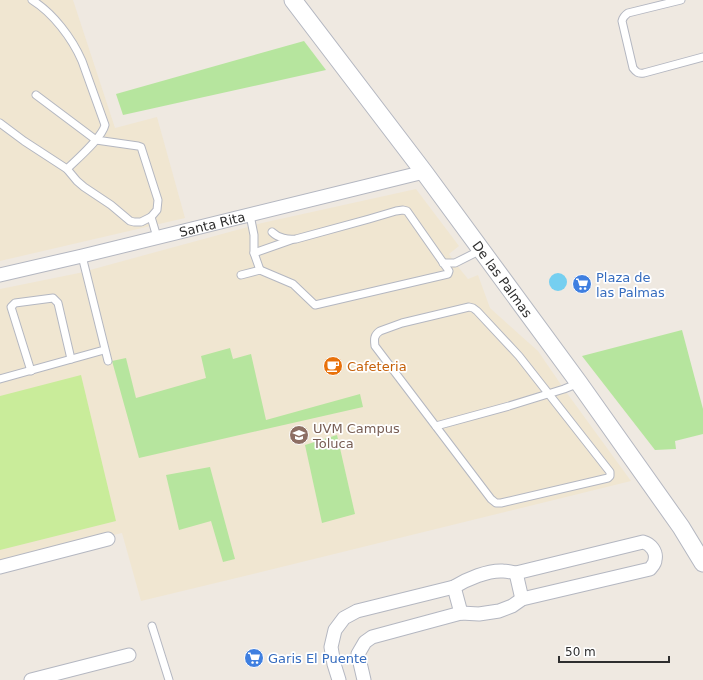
<svg xmlns="http://www.w3.org/2000/svg" width="703" height="680" viewBox="0 0 703 680" font-family="'DejaVu Sans',sans-serif">
	<style>
		.education { fill: #f0e6d1 }
		.green { fill: #b6e59e }
		.pitch { fill: #c9ec9a }
		.water { fill: #75cff0 }
		.lines { fill: none; stroke-linecap: round; stroke-linejoin: round }
		.service-casing { stroke: #b4b7c1; stroke-width: 9 }
		.minor-casing { stroke: #b4b7c1; stroke-width: 15 }
		.tertiary-casing { stroke: #b4b7c1; stroke-width: 19 }
		.service { stroke: #fff; stroke-width: 7 }
		.minor { stroke: #fff; stroke-width: 13 }
		.tertiary { stroke: #fff; stroke-width: 17 }
		.labels { text-anchor: middle; stroke-width: 3.5; stroke-linejoin: round; paint-order: stroke }
		.street-label { font-size: 13px; fill: #2e2e2e; stroke: #fff }
		.shop-label { font-size: 13px; fill: #366cbe; stroke: #fff; text-anchor: start }
		.food-label { font-size: 13px; fill: #c56008; stroke: #fff; text-anchor: start }
		.education-label { font-size: 13px; fill: #785e54; stroke: #fff; text-anchor: start }
	</style>
	<rect width="100%" height="100%" fill="#efe9e1"/>
	<!-- education -->
	<g class="education">
		<path d="M0,0H73L115,128L157,117L185,218L0,261Z"/>
		<path d="M416,189L459,246L449,254L455,263L468,279L478,275L490,308L538,351L564,389L631,481L253,574L141,601L122,533L0,562V289L79,273L262,223Z"/>
	</g>
	<!-- green -->
	<g class="green">
		<path d="M304,41L326,70L123,115L116,94Z"/>
		<path d="M682,330L703,409V434L675,441L676,449L655,450L582,356Z"/>
		<path d="M230,348L233,359L251,354L266,420L360,394L363,407L139,458L112,361L126,358L136,398L206,378L201,356Z"/>
		<path d="M337,435L355,514L322,523L305,445Z"/>
		<path d="M210,467L235,559L223,562L211,521L179,530L166,475Z"/>
	</g>
	<!-- pitch -->
	<path class="pitch" d="M81,375L116,521L0,550V396Z"/>
	<!-- water -->
	<circle class="water" cx="558" cy="282" r="9"/>
	<g class="lines">
		<!-- service casing -->
		<g class="service-casing">
			<g id="service">
				<path d="M32,0C53,13 72,38 82,61L105,125C102,138 77,159 67,169"/>
				<path d="M681,0L628,13C625,15 623,17 622,21L633,68C636,72 638,74 644,73L703,57"/>
				<path d="M0,123L24,141L67,169L77,181L84,187L111,205L130,221L134,222H141L151,217L157,210L158,200L141,147L138,146L96,140L36,95"/>
				<path d="M250,215L254,235V253L260,270"/>
				<path d="M151,217L157,237"/>
				<path d="M254,253L291,240"/>
				<path d="M82,256L108,361"/>
				<path d="M443,263H455L481,250"/>
				<path d="M241,275L260,270L293,284L315,305L448,274L449,271L407,211L403,210L396,211L369,219L296,239C288,240 278,238 272,232"/>
				<path d="M469,307L473,308L477,311L519,356L610,472V476L608,478L501,503H496L491,499L375,346C374,339 374,335 380,331L402,323Z"/>
				<path d="M31,371L11,307L15,303L53,298L58,303L71,359"/>
				<path d="M0,379L104,350"/>
				<path d="M436,426L509,406L564,389L579,383"/>
				<path d="M152,626L169,680"/>
			</g>
		</g>
		<!-- minor casing -->
		<g class="minor-casing">
			<g id="minor">
				<path id="s1" d="M0,275L82,256L424,172"/>
				<path d="M0,567L108,539"/>
				<path d="M516,573L522,599"/>
				<path d="M454,587L461,613"/>
				<path d="M31,680L129,655"/>
				<path d="M339,680L334,664L331,647L335,630L344,618L357,611L454,587C467,579 488,570 503,571C507,571 511,572 516,573L643,542C651,544 657,552 655,560C655,564 652,566 650,569L522,599L512,606L499,611L479,614L461,613L372,637L365,642L358,654L364,680"/>
			</g>
		</g>
		<!-- tertiary casing -->
		<g class="tertiary-casing">
			<g id="tertiary">
				<path id="s2" d="M293,0L424,172L579,383L681,527L703,563"/>
			</g>
		</g>
		<!-- service -->
		<use href="#service" class="service"/>
		<!-- minor -->
		<use href="#minor" class="minor"/>
		<!-- tertiary -->
		<use href="#tertiary" class="tertiary"/>
	</g>
	<!-- icons -->
	<defs>
		<g id="supermarket-disc" transform="scale(1)"><circle r="9.5" fill="#3f7fe0" stroke="#fff"/><path d="M-6-5.5h2.5l.6 2H6L4.5 2H-2.5L-4.4-4H-6ZM-1.5 3.2a1.3 1.3 0 1 0 .1 0ZM3 3.2a1.3 1.3 0 1 0 .1 0Z" fill="#fff"/></g>
		<g id="cafe-disc" transform="scale(1)"><circle r="9.5" fill="#e8710a" stroke="#fff"/><path d="M-5.5-4.5H6V0H3Q3 3.5 0 3.5H-2.5Q-5.5 3.5-5.5 0ZM3-3.2v2h1.7v-2ZM-6 4.5H4V6H-6Z" fill="#fff"/></g>
		<g id="school-disc" transform="scale(1)"><circle r="9.5" fill="#8d6e63" stroke="#fff"/><path d="M0-5L7-2L0 1L-7-2ZM-4 1L0 2.5L4 1V4Q0 6-4 4Z" fill="#fff"/></g>
	</defs>
	<g fill-rule="evenodd">
		<use href="#supermarket-disc" x="582" y="284"/>
		<use href="#cafe-disc" x="333" y="366"/>
		<use href="#school-disc" x="299" y="435"/>
		<use href="#supermarket-disc" x="254" y="658"/>
	</g>
	<g class="labels">
		<!-- street labels -->
		<g class="street-label">
			<text dy="5" stroke="none"><textPath href="#s1" startOffset="218">Santa Rita</textPath></text>
			<text dy="5" stroke="none"><textPath href="#s2" startOffset="349">De las Palmas</textPath></text>
		</g>
		<!-- shop labels -->
		<g class="shop-label">
			<text x="596" y="282">Plaza de<tspan x="596" dy="15">las Palmas</tspan></text>
			<text x="268" y="663">Garis El Puente</text>
		</g>
		<!-- food labels -->
		<g class="food-label">
			<text x="347" y="371">Cafeteria</text>
		</g>
		<!-- education labels -->
		<g class="education-label">
			<text x="313" y="433">UVM Campus<tspan x="313" dy="15">Toluca</tspan></text>
		</g>
	</g>
	<!-- scale -->
	<path d="M559 656v6h110v-6" fill="none" stroke="#2e2e2e" stroke-width="2"/>
	<text x="565" y="656" font-size="12" fill="#2e2e2e" stroke="#ffffff" stroke-width="3" paint-order="stroke">50 m</text>
</svg>
